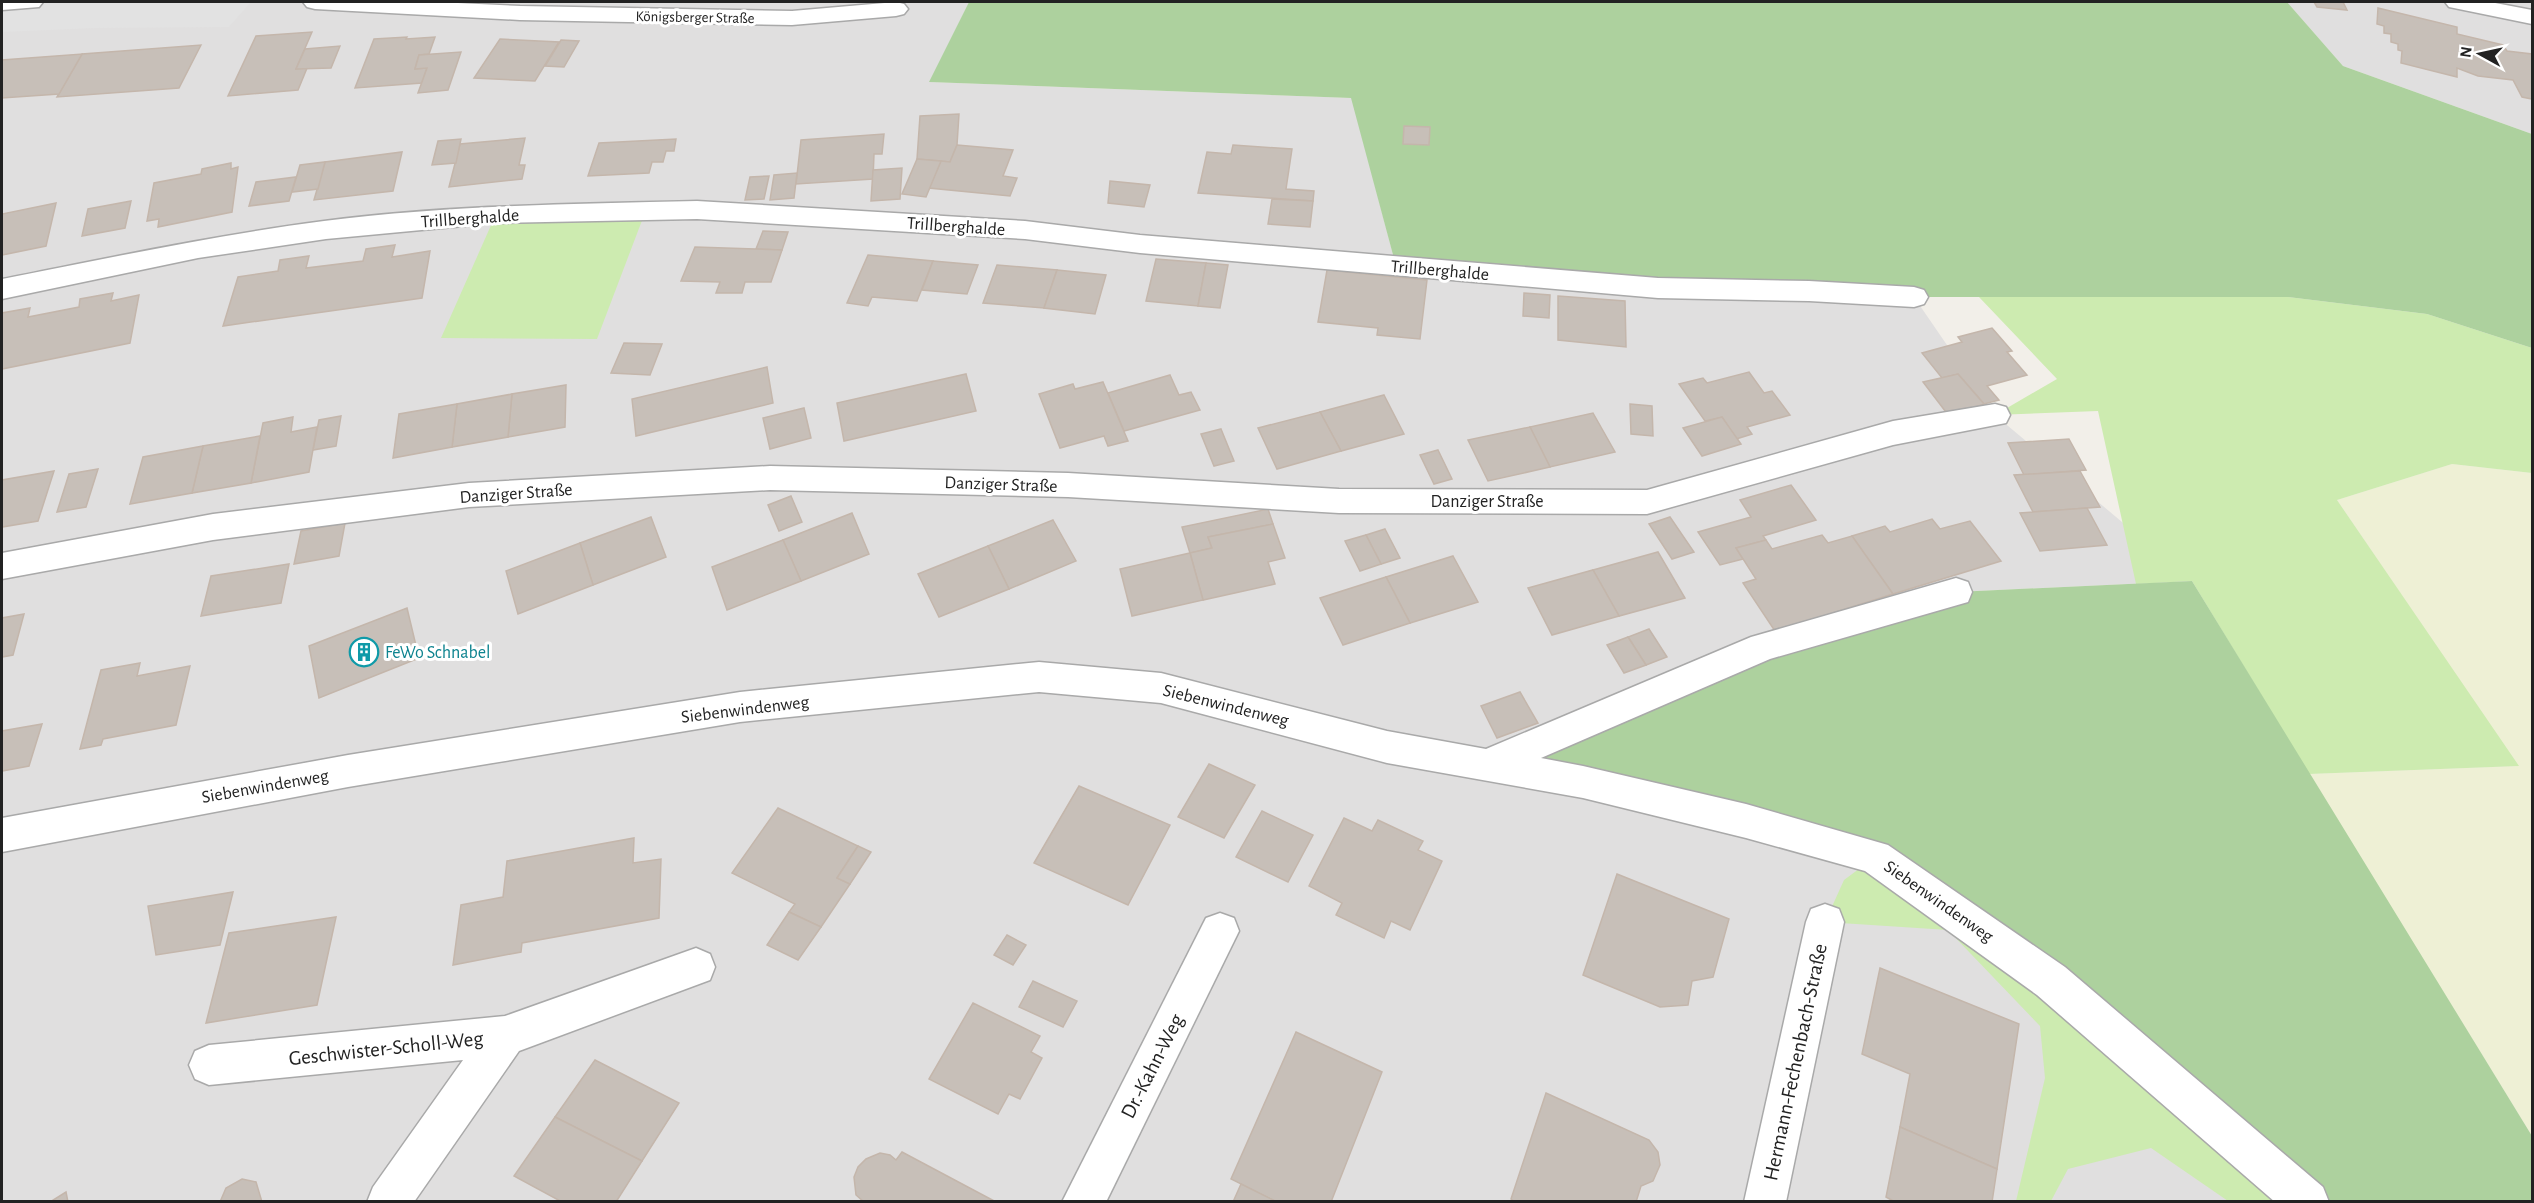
<svg xmlns="http://www.w3.org/2000/svg" width="2534" height="1203" viewBox="0 0 2534 1203" font-family="'Alegreya Sans',sans-serif">
	<style>
		.residential { fill: #e0dfdf }
		.farmland { fill: #eef0d5 }
		.grass { fill: #cdebb0 }
		.forest { fill: #add19e }
		.parking { fill: #e2e2e2 }
		.building { fill: #c7bfb8; stroke: #c4b6ab; stroke-width: 1.5 }
		.lines { fill: none; stroke-linecap: round; stroke-linejoin: round }
		.minor-casing { stroke: #a9a9a9; stroke-width: 3 }
		.minor { fill: #fff; fill-rule: evenodd }
		.labels { text-anchor: middle; stroke-width: 6; stroke-linejoin: round; paint-order: stroke }
		.far-street-label { font-size: 15px; fill: #222; stroke: #fff }
		.street-label { font-size: 18px; fill: #222; stroke: #fff }
		.culture-label { font-size: 18px; fill: #0d838f; stroke: #fff; text-anchor: start }
		.near-street-label { font-size: 21px; fill: #222; stroke: #fff }
	</style>
	<rect width="100%" height="100%" fill="#f2efe9"/>
	<!-- residential -->
	<g class="residential">
		<path d="M2,2H969L930,82L1352,98L1396,266L1914,297L1995,415L2192,581L1956,592L1875,857L2314,1202H2Z"/>
		<path d="M2287,2H2532V134L2343,66Z"/>
	</g>
	<!-- farmland -->
	<path class="farmland" d="M2452,464L2532,473V1136L2309,774L2518,766L2337,500Z"/>
	<!-- grass -->
	<g class="grass">
		<path d="M646,210L597,339L441,338L496,214Z"/>
		<path d="M1979,297H2288L2427,314L2532,348V473L2452,464L2337,500L2519,766L2309,774L2192,581L2136,584L2098,411L1995,415L2057,379Z"/>
		<path d="M1875,857L2308,1201H2228L2151,1148L2068,1169L2051,1201H2016L2045,1078L2040,1026L1948,930L1825,922L1844,880Z"/>
	</g>
	<!-- forest -->
	<g class="forest">
		<path d="M969,2H2287L2343,66L2532,134V348L2427,314L2288,297H1914L1396,266L1351,98L929,82Z"/>
		<path d="M2192,581L2532,1136V1201H2308L1875,857L1487,765L1763,647L1956,592Z"/>
	</g>
	<!-- parking -->
	<path class="parking" d="M31,2H251L229,27L95,28L2,32V10L8,3Z"/>
	<!-- building -->
	<g class="building">
		<path d="M2314,2H2343L2347,10L2317,7Z"/>
		<path d="M2378,8L2457,27V34L2503,45L2507,51L2532,54V99L2522,97L2513,80L2478,76L2457,68V77L2401,63L2402,51L2398,50V44L2391,42V34L2384,33V26L2377,24Z"/>
		<path d="M312,32L296,69L307,68L298,90L228,96L256,36Z"/>
		<path d="M407,37L406,39L435,37L429,54L419,55L415,69L427,68L422,83L355,88L374,39Z"/>
		<path d="M500,39L559,42L535,81L474,78Z"/>
		<path d="M561,40L579,41L564,67L545,66Z"/>
		<path d="M201,45L179,88L57,97L82,54Z"/>
		<path d="M340,46L331,68L296,69L305,49Z"/>
		<path d="M461,52L448,90L418,93L427,68L415,69L419,55Z"/>
		<path d="M82,54L59,94L2,98V60Z"/>
		<path d="M959,114L957,145L950,162L917,159L920,116Z"/>
		<path d="M1404,126L1430,127L1429,145L1403,144Z"/>
		<path d="M884,134L882,154H874L873,179L796,184L801,140Z"/>
		<path d="M525,138L519,165H525L522,179L449,187L460,144Z"/>
		<path d="M461,139L456,163L432,165L438,141Z"/>
		<path d="M676,139L674,151H666L663,162H652L649,173L588,176L599,143Z"/>
		<path d="M957,145L1013,150L1003,176L1017,178L1010,196L929,188L941,161L950,162Z"/>
		<path d="M1233,145L1292,149L1286,189L1314,191L1313,201L1198,193L1207,152L1231,154Z"/>
		<path d="M402,152L393,191L314,200L325,162Z"/>
		<path d="M917,159L941,161L926,197L902,194Z"/>
		<path d="M325,162L318,189L292,192L300,165Z"/>
		<path d="M231,163V169L238,167L232,212L158,227L159,219L147,221L154,183L201,174L202,169Z"/>
		<path d="M902,168L900,199L871,201L873,170Z"/>
		<path d="M797,173L794,198L770,200L774,175Z"/>
		<path d="M769,176L764,199L745,200L750,177Z"/>
		<path d="M296,177L289,201L249,206L256,182Z"/>
		<path d="M1110,181L1150,185L1144,207L1108,203Z"/>
		<path d="M1272,199L1313,201L1310,227L1268,224Z"/>
		<path d="M131,201L125,228L82,236L88,209Z"/>
		<path d="M56,203L46,246L2,255V214Z"/>
		<path d="M763,231L788,232L782,250L756,249Z"/>
		<path d="M395,245L392,257L430,251L422,298L223,326L238,277L278,271L280,260L309,256L306,268L363,261L366,249Z"/>
		<path d="M695,247L756,249L782,250L771,282H745L742,293H716L720,282L681,281Z"/>
		<path d="M868,255L933,261L917,301L872,297L868,306L847,303Z"/>
		<path d="M1156,259L1206,263L1198,306L1146,301Z"/>
		<path d="M933,261L978,265L967,294L922,290Z"/>
		<path d="M1206,263L1228,265L1220,308L1198,306Z"/>
		<path d="M997,265L1057,270L1044,308L983,303Z"/>
		<path d="M1057,270L1106,275L1095,314L1044,308Z"/>
		<path d="M1327,270L1427,280L1420,339L1377,335L1378,328L1318,322Z"/>
		<path d="M113,293L111,301L139,295L130,343L2,369V313L30,308L28,317L79,307L80,299Z"/>
		<path d="M1524,293L1550,295L1549,318L1523,316Z"/>
		<path d="M1558,296L1625,301L1626,347L1558,340Z"/>
		<path d="M1992,328L2012,351L2007,352L2027,375L1987,386L1999,400L1984,404L1958,374L1942,378L1922,353L1962,342L1958,337Z"/>
		<path d="M624,343L662,344L650,375L611,373Z"/>
		<path d="M767,367L773,403L636,436L632,399Z"/>
		<path d="M1749,372L1764,393L1772,391L1790,415L1747,427L1752,434L1736,439L1722,417L1705,421L1679,384L1703,378L1707,383Z"/>
		<path d="M966,374L976,411L844,441L837,403Z"/>
		<path d="M1958,374L1984,404L1949,416L1923,382Z"/>
		<path d="M1170,375L1179,395L1191,392L1200,410L1124,431L1108,393Z"/>
		<path d="M1103,382L1128,441L1108,446L1104,436L1060,448L1039,394L1073,384L1075,389Z"/>
		<path d="M566,385L565,427L508,437L512,394Z"/>
		<path d="M512,394L508,437L452,447L457,404Z"/>
		<path d="M1384,395L1404,434L1341,451L1320,412Z"/>
		<path d="M457,404L452,447L393,458L399,414Z"/>
		<path d="M1630,404L1652,406L1653,436L1631,434Z"/>
		<path d="M804,408L811,438L770,449L763,418Z"/>
		<path d="M1320,412L1341,451L1277,469L1258,428Z"/>
		<path d="M1593,413L1615,452L1550,467L1530,427Z"/>
		<path d="M341,416L336,446L313,450L319,420Z"/>
		<path d="M293,417L291,432L317,427L309,472L251,483L263,423Z"/>
		<path d="M1722,417L1741,444L1702,456L1683,428Z"/>
		<path d="M1530,427L1550,467L1488,481L1468,440Z"/>
		<path d="M1221,429L1234,461L1214,466L1201,434Z"/>
		<path d="M260,436L251,483L192,493L203,446Z"/>
		<path d="M2069,439L2086,470L2024,475L2008,443Z"/>
		<path d="M203,446L192,493L130,504L143,457Z"/>
		<path d="M1438,450L1452,479L1434,484L1420,455Z"/>
		<path d="M98,469L86,507L57,512L69,474Z"/>
		<path d="M54,471L38,521L2,527V480Z"/>
		<path d="M2080,471L2100,507L2033,512L2014,475Z"/>
		<path d="M1791,485L1816,520L1763,536L1766,540L1736,548L1743,559L1720,565L1698,532L1751,517L1740,500Z"/>
		<path d="M791,496L802,522L779,531L768,505Z"/>
		<path d="M2087,508L2107,545L2040,551L2020,513Z"/>
		<path d="M1268,509L1273,524L1208,537L1212,548L1190,553L1182,527Z"/>
		<path d="M852,513L869,554L801,581L783,540Z"/>
		<path d="M651,517L666,557L593,585L580,543Z"/>
		<path d="M1670,517L1694,552L1672,559L1649,524Z"/>
		<path d="M1932,519L1940,529L1970,521L2001,561L1893,594L1852,536L1885,526L1890,532Z"/>
		<path d="M1053,520L1076,561L1009,589L988,546Z"/>
		<path d="M345,523L339,556L294,564L301,531Z"/>
		<path d="M1273,524L1285,558L1268,562L1275,584L1203,600L1190,553L1212,548L1208,537Z"/>
		<path d="M1385,529L1400,558L1381,564L1366,535Z"/>
		<path d="M1366,535L1381,564L1360,571L1345,541Z"/>
		<path d="M1822,535L1828,543L1852,536L1893,594L1775,631L1743,583L1756,579L1736,548L1766,540L1772,549Z"/>
		<path d="M783,540L801,581L727,610L712,567Z"/>
		<path d="M580,543L593,585L518,614L506,571Z"/>
		<path d="M988,546L1009,589L939,617L918,574Z"/>
		<path d="M1658,552L1685,598L1619,616L1593,570Z"/>
		<path d="M1190,553L1203,600L1132,616L1120,569Z"/>
		<path d="M1453,556L1478,602L1410,623L1386,577Z"/>
		<path d="M289,564L281,603L201,616L211,576Z"/>
		<path d="M1593,570L1619,616L1552,635L1528,588Z"/>
		<path d="M1386,577L1410,623L1343,645L1320,598Z"/>
		<path d="M407,608L419,658L319,698L309,646Z"/>
		<path d="M24,614L13,655L2,657V618Z"/>
		<path d="M1649,629L1667,657L1646,665L1628,637Z"/>
		<path d="M1628,637L1646,665L1624,673L1607,645Z"/>
		<path d="M140,663L137,676L190,666L176,725L103,739L101,745L80,749L101,670Z"/>
		<path d="M1520,692L1538,723L1497,738L1481,706Z"/>
		<path d="M42,724L29,766L2,771V731Z"/>
		<path d="M1209,764L1255,785L1224,838L1178,817Z"/>
		<path d="M1079,786L1170,825L1128,905L1034,863Z"/>
		<path d="M778,808L858,846L837,878L850,884L821,927L789,912L795,904L732,873Z"/>
		<path d="M1262,811L1313,835L1288,882L1236,857Z"/>
		<path d="M1344,818L1372,831L1378,820L1423,841L1418,850L1442,861L1410,930L1391,921L1384,938L1336,915L1342,903L1309,886Z"/>
		<path d="M634,838L633,863L661,859L659,918L522,943L521,952L453,965L461,905L503,897L507,861Z"/>
		<path d="M858,846L871,852L850,884L837,878Z"/>
		<path d="M1617,874L1729,919L1713,977L1692,981L1688,1005L1660,1007L1583,975Z"/>
		<path d="M233,892L220,945L156,955L148,906Z"/>
		<path d="M789,912L821,927L798,960L767,945Z"/>
		<path d="M336,917L317,1005L206,1023L229,933Z"/>
		<path d="M1007,935L1026,945L1013,965L994,955Z"/>
		<path d="M1880,968L2019,1024L1997,1169L1900,1127L1910,1074L1862,1054Z"/>
		<path d="M1033,981L1077,1001L1063,1027L1019,1007Z"/>
		<path d="M973,1003L1040,1036L1031,1052L1042,1058L1020,1099L1009,1094L998,1114L929,1079Z"/>
		<path d="M1296,1032L1382,1072L1331,1202H1277L1231,1179Z"/>
		<path d="M595,1060L679,1103L642,1161L555,1117Z"/>
		<path d="M1546,1093L1649,1140L1658,1152L1660,1165L1653,1181L1641,1186L1636,1202H1515L1511,1199Z"/>
		<path d="M555,1117L642,1161L616,1202H562L514,1176Z"/>
		<path d="M1900,1127L1997,1169L1992,1202H1895L1886,1197Z"/>
		<path d="M902,1152L996,1202H864L856,1195L854,1177L858,1167L866,1159L880,1153L890,1155L896,1160Z"/>
		<path d="M242,1179L256,1182L262,1202H220L226,1188Z"/>
		<path d="M1241,1184L1277,1202H1233Z"/>
		<path d="M66,1192L68,1202H50Z"/>
	</g>
	<g class="lines">
		<!-- minor casing -->
		<g class="minor-casing">
			<g id="minor">
				<path d="M2,2H43L39,7L2,10Z"/>
				<path d="M303,2H437L520,6L792,11L896,2L904,4L908,9L904,14L896,16L792,25L520,20L315,9L307,7Z"/>
				<path d="M2445,2H2490L2532,10V24L2449,7Z"/>
				<path d="M697,201L1025,221L1140,235L1658,278L1809,281L1914,287L1924,290L1928,297L1924,304L1914,307L1809,301L1658,298L1140,253L1025,239L697,219L496,223L326,239L198,258L2,299V279C109,258 216,235 324,221C448,205 572,204 697,201Z"/>
				<path d="M1995,404L2006,407L2010,415L2006,423L1893,445L1647,514L1339,513L1068,497L770,490L469,507L213,540L2,579V553L213,514L469,483L770,466L1068,473L1339,489L1647,490L1893,421Z"/>
				<path d="M1956,578L1968,582L1972,592L1968,602L1770,659L1541,758L1583,766L1746,804L1888,845L2065,967L2323,1187L2329,1202H2275L2037,995L1865,871L1746,838L1583,798L1387,763L1161,703L1039,692L740,722L348,787L2,852V818L348,755L740,692L1039,662L1161,673L1387,731L1486,749L1751,637Z"/>
				<path d="M1825,904L1839,909L1844,922L1786,1202H1744L1806,922L1811,909Z"/>
				<path d="M1220,913L1234,918L1239,931L1106,1202H1062L1206,918Z"/>
				<path d="M696,948L710,954L715,967L710,980L519,1051L414,1202H367L373,1187L463,1060L209,1085L195,1079L189,1065L195,1051L209,1045L505,1016Z"/>
			</g>
		</g>
		<!-- minor -->
		<use href="#minor" class="minor"/>
	</g>
	<!-- icons -->
	<defs>
		<g id="building-ring" transform="scale(1.5)"><circle r="9.5" fill="#fff" stroke="#0f9aa8" stroke-width="1.5"/><path d="M-4-6H4V6H1V3H-1V6H-4ZM-2.5-4.3h1.7v1.8h-1.7ZM.8-4.3h1.7v1.8H.8ZM-2.5-1h1.7V.8h-1.7ZM.8-1h1.7V.8H.8Z" fill="#0f9aa8"/></g>
	</defs>
	<g fill-rule="evenodd">
		<use href="#building-ring" x="364" y="652"/>
	</g>
	<g class="labels">
		<!-- far-street labels -->
		<g class="far-street-label">
			<text transform="translate(695 17) rotate(1)" y="5">Königsberger Straße</text>
		</g>
		<!-- street labels -->
		<g class="street-label">
			<text transform="translate(470 218) rotate(-4)" y="6">Trillberghalde</text>
			<text transform="translate(956 226) rotate(4)" y="6">Trillberghalde</text>
			<text transform="translate(1440 270) rotate(5)" y="6">Trillberghalde</text>
			<text transform="translate(1001 484) rotate(2)" y="6">Danziger Straße</text>
			<text transform="translate(516 493) rotate(-4)" y="6">Danziger Straße</text>
			<text x="1487" y="507">Danziger Straße</text>
			<text transform="translate(1226 705) rotate(14)" y="6">Siebenwindenweg</text>
			<text transform="translate(745 709) rotate(-7)" y="6">Siebenwindenweg</text>
			<text transform="translate(265 786) rotate(-10)" y="6">Siebenwindenweg</text>
			<text transform="translate(1939 901) rotate(35)" y="6">Siebenwindenweg</text>
		</g>
		<!-- culture labels -->
		<g class="culture-label">
			<text x="385" y="658">FeWo Schnabel</text>
		</g>
		<!-- near-street labels -->
		<g class="near-street-label">
			<text transform="translate(386 1048) rotate(-6)" y="7">Geschwister-Scholl-Weg</text>
			<text transform="translate(1795 1062) rotate(-78)" y="7">Hermann-Fechenbach-Straße</text>
			<text transform="translate(1152 1066) rotate(-63)" y="7">Dr.-Kahn-Weg</text>
		</g>
	</g>
	<!-- border -->
	<rect width="2534" height="1203" fill="none" stroke="#222222" stroke-width="6"/>
	<!-- north arrow -->
	<g transform="translate(2480 54) rotate(278)" stroke="#ffffff" stroke-width="4.5" paint-order="stroke">
	<path d="M0-4.5L10 22L0 15L-10 22Z" fill="#222222"/>
	<text y="-9" font-size="16" font-weight="bold" text-anchor="middle" fill="#222222">N</text>
	</g>
</svg>
